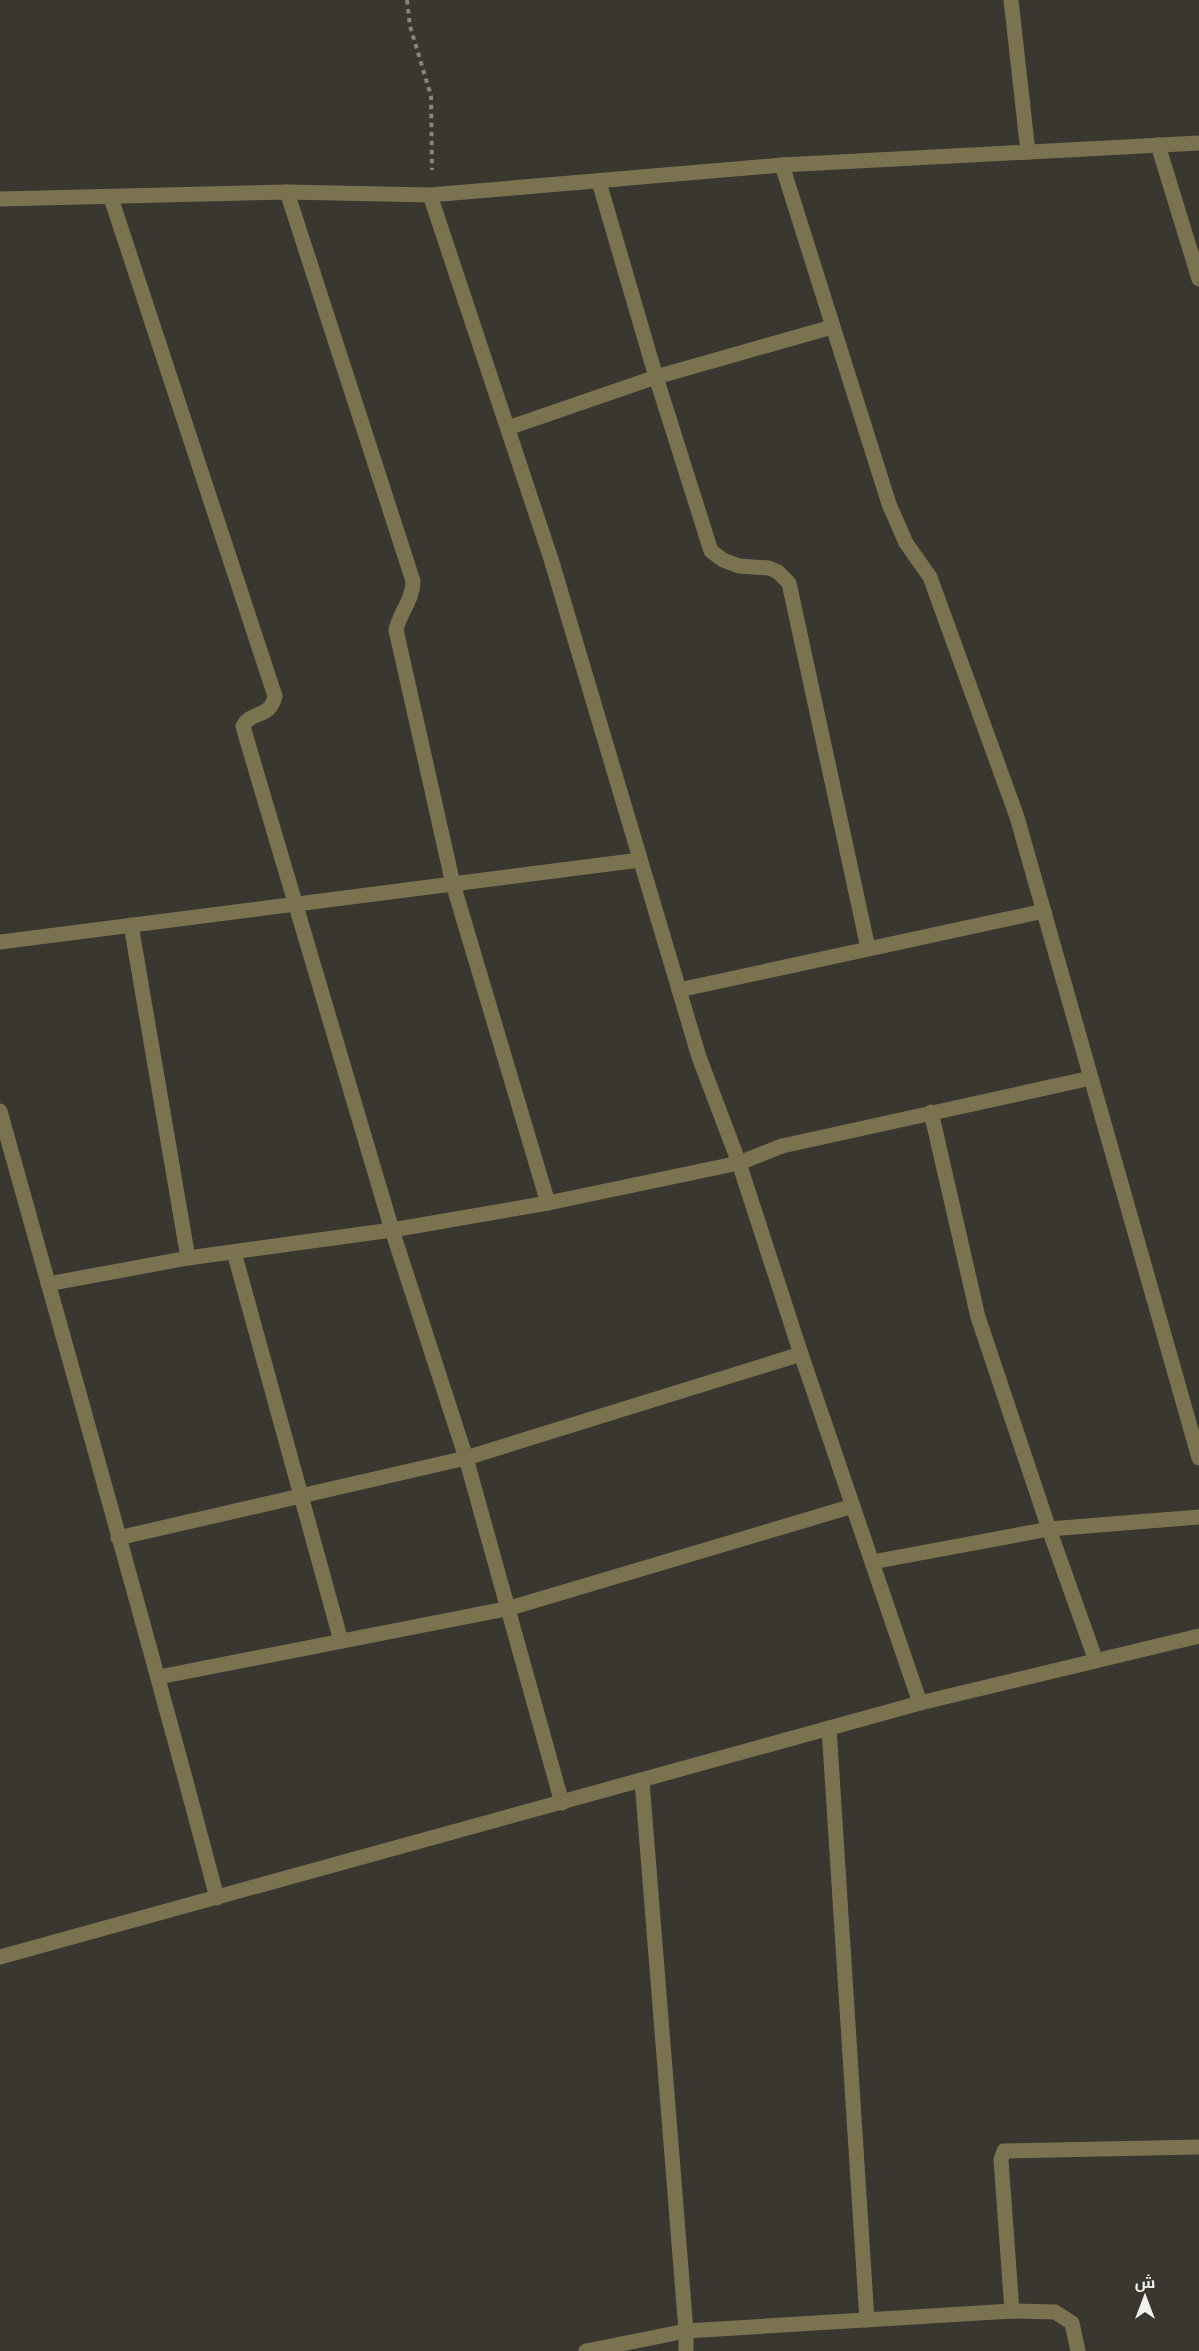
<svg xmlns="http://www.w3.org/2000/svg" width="1199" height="2351" viewBox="0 0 1199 2351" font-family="'Space Grotesk',Cairo,sans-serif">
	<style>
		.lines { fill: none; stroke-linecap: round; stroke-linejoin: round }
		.path { stroke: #85847e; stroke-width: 4; stroke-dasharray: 4.5 4.5; stroke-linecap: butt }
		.minor { stroke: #7b7250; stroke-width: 15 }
	</style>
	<rect width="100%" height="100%" fill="#393730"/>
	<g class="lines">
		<!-- path -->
		<path class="path" d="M407,0L410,26L431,96L432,170"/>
		<!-- minor -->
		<g class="minor">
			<path d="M1011,0L1028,152"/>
			<path d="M1158,145L1199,279"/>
			<path d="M782,165L889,504L906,543L930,577L1017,817L1199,1458"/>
			<path d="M599,182L656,377L711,551L723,560L739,566L769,568L778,572L789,583L868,948"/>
			<path d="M287,192L413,581C413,600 400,612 396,630L453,884L548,1203"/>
			<path d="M430,195L551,559L699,1057L739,1163L801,1354L920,1703"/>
			<path d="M111,198L275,696C270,719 252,710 243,726L246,737L392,1230L466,1458L562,1803"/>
			<path d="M0,199L287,192L430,195L782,165L1199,143"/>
			<path d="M508,428L656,377L832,327"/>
			<path d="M131,925L188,1258"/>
			<path d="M0,942L640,860"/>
			<path d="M679,990L1044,911"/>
			<path d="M0,1111C73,1373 148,1635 217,1898"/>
			<path d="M931,1112L978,1317L1049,1529L1096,1661"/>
			<path d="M234,1252L341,1641"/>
			<path d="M48,1284L188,1258L392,1230L548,1203L739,1163L782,1146L1091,1078"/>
			<path d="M118,1538L466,1458L801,1354"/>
			<path d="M872,1562L1049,1529L1199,1517"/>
			<path d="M159,1677L510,1608L853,1506"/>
			<path d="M829,1728L867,2320"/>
			<path d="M0,1957L920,1703L1199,1636"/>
			<path d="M1012,2311L1001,2160L1004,2151L1199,2147"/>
			<path d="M586,2351L686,2331L642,1781"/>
			<path d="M686,2351V2331L1012,2311L1055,2312L1072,2323L1078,2351"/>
		</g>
	</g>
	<!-- north arrow -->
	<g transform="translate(1145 2297)" stroke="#393730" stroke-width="4.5" paint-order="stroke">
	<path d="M0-4.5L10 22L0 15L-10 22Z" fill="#f3f2ee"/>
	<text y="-9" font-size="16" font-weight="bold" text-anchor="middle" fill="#f3f2ee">ش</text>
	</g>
</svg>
